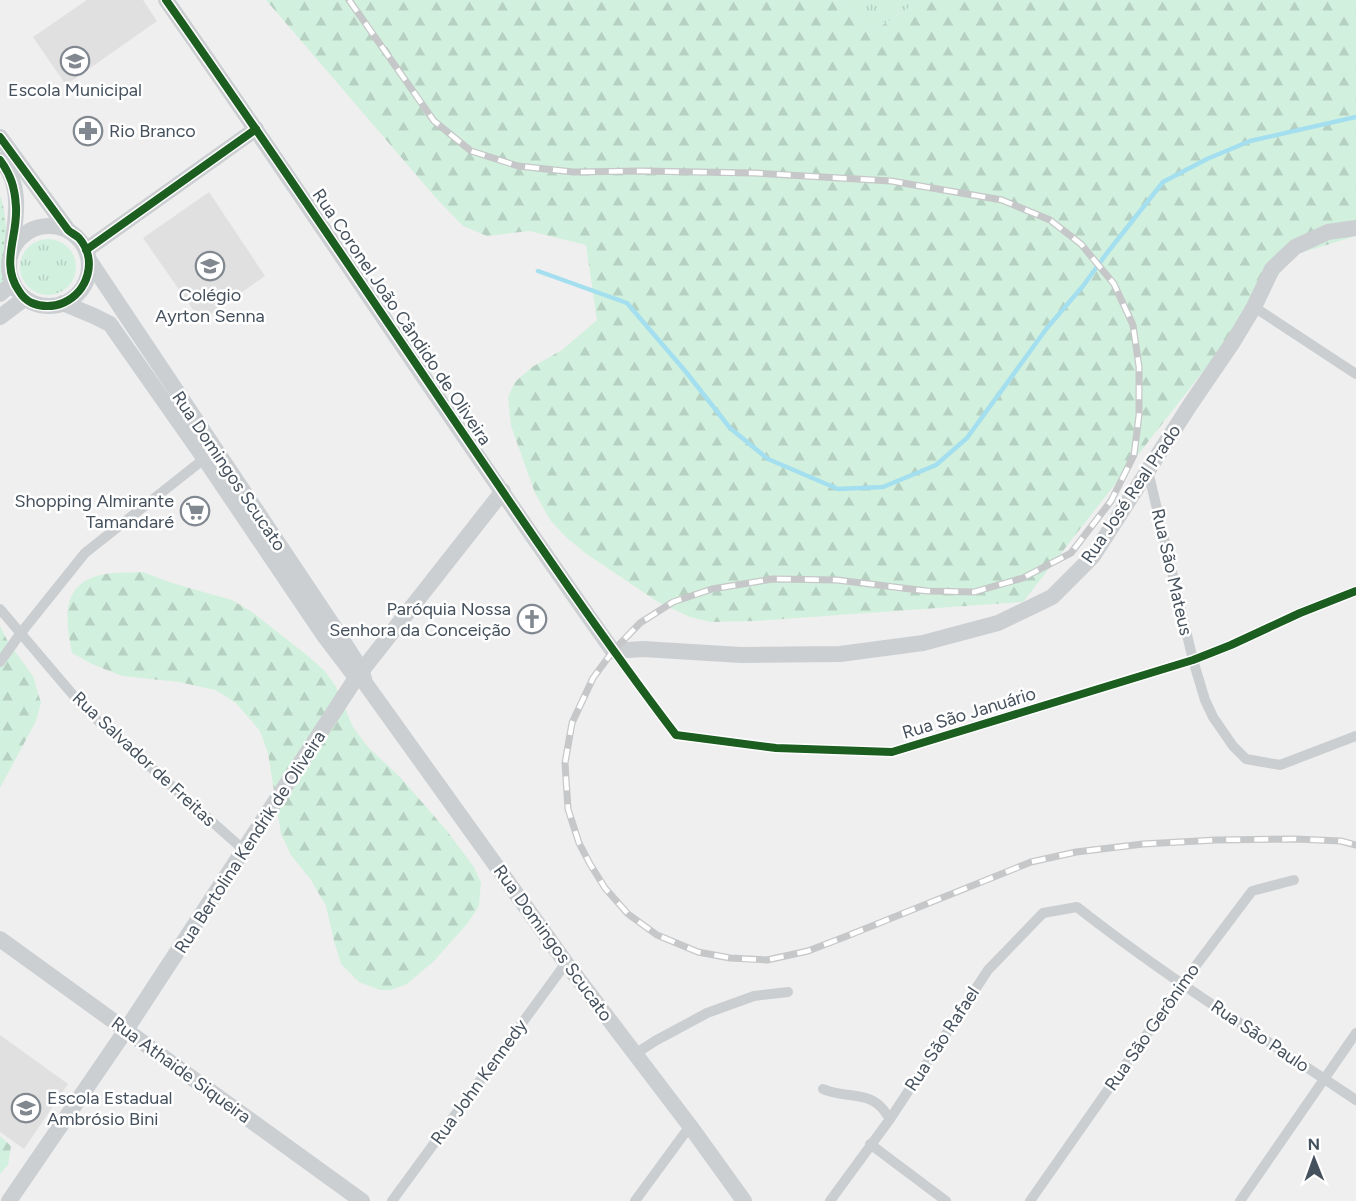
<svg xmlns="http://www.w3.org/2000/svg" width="1356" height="1201" viewBox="0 0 1356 1201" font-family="Figtree,sans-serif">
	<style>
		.education { fill: #e1e0e1 }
		.grass { fill: url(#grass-tufts) }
		.forest { fill: url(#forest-firs) }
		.park { fill: url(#park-dots) }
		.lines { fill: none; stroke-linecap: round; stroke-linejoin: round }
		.stream { stroke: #a4dff0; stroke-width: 4.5 }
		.street { stroke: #cbced0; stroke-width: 10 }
		.secondary { stroke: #cccfd2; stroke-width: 16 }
		.rail-casing { stroke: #c5c7c9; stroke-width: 7 }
		.rail { stroke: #fff; stroke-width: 4.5; stroke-dasharray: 14; stroke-linecap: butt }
		.cycleway-casing { stroke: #fff; stroke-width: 11 }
		.cycleway { stroke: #1b5e20; stroke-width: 8 }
		.labels { text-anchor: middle; stroke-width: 5; stroke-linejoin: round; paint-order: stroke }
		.poi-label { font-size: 18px; fill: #45515d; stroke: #fff }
		.street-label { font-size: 18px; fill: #45515d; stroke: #fff }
	</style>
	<defs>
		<pattern id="grass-tufts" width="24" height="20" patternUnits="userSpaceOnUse" patternTransform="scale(1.5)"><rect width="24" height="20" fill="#d2f0de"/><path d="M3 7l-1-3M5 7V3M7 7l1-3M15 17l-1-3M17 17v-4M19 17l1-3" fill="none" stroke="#b6d0c1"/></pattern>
		<pattern id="forest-firs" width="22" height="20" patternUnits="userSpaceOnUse" patternTransform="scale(1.5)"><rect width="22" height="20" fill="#d2f0de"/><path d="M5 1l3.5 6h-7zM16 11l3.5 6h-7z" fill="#b6d0c1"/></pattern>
		<pattern id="park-dots" width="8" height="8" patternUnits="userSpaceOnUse" patternTransform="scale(1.5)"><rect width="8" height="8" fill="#d2f0de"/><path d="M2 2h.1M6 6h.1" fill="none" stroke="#b6d0c1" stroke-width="1.8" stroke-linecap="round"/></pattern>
	</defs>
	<rect width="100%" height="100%" fill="#f0efef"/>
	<!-- education -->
	<g class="education">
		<path d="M87,0H143L157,21L66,85L33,37Z"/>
		<path d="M209,192L265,276L201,321L143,238Z"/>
		<path d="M0,1035L68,1084L24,1149L0,1132Z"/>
	</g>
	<!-- grass -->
	<g class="grass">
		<path d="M834,0H921L875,30Z"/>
		<circle cx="48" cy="267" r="28"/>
	</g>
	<!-- forest -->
	<g class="forest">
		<path d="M266,0H834L875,30L921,0H1356V236L1294,255L1023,602L756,621L711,622L690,617L658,602L585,553L566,537L550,520L535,493L511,426L508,397L515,382L532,367L562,350L597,320L586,245L529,231L487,236L463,226L436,198Z"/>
		<path d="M143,572L172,583L232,600L252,612L308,656L325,671L336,687L353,727L368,747L401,778L447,831L474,867L481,883L479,906L467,924L434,961L407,984L391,990H380L359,982L341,964L334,941L326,906L311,880L291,855L281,834L268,753L260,731L236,703L215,690L179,682L122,676L92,664L72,653C65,618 60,582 105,574C117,572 131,573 143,572Z"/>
		<path d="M0,626L8,642L33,676L41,703L36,721L0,788Z"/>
		<path d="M0,1136L11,1146L8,1165L0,1174Z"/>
	</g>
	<!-- park -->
	<path class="park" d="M0,195C7,211 9,261 5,278C4,282 2,283 0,286Z"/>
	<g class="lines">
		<!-- stream -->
		<path class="stream" d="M538,271L627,303L686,372L730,428L768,459L838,489L883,487L936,465L967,438L1047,328L1083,286L1107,253L1163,182L1207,159L1250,141L1356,117"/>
		<!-- street -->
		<g class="street">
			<path d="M1254,307L1356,374"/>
			<path d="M1148,471L1193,660L1205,700L1213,717L1233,746L1246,759L1280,765L1356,736"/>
			<path d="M0,609L85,709L245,851"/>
			<path d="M613,651L676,735L776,748L892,752L1193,660L1231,645L1300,613L1356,591"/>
			<path d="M0,662L20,634L85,553L209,455"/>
			<path d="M635,1054L655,1041L707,1013L754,996L788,992"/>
			<path d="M823,1089C842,1098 865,1091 881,1107C884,1110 887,1115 890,1119"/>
			<path d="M870,1144L946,1201"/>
			<path d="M392,1201L566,963"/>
			<path d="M635,1201L690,1126"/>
			<path d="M830,1201L890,1119L988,970L1043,913L1077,907C1166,977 1262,1037 1356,1100"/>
			<path d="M1030,1201L1182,984L1252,891L1294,880"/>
			<path d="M1240,1201L1356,1033"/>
		</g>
		<!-- secondary -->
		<g class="secondary">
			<path d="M166,0C317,215 460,436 613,651L643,649L741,655L840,654L923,643L998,623L1052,597L1093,556L1190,405L1233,342L1254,307L1272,269L1295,247L1328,232L1356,228"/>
			<path d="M0,137L68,230"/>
			<path d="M0,160C3,164 7,168 9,172C21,195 15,223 12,248"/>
			<circle cx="49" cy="266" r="40"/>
			<path d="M86,250L256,129"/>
			<path d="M89,260L336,630L362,671L365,683L566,963L690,1126L744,1201"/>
			<path d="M0,294L13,283"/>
			<path d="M63,303L94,316L110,324L204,458L325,637L354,675"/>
			<path d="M0,317L24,299"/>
			<path d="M0,939L362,1201"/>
			<path d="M9,1201L126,1030L356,678L503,491"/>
		</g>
		<!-- rail casing -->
		<g class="rail-casing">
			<path id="rail" d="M349,0L434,121L471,151L518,166L573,172L642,171L755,173L891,181L1002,200L1050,220L1081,244L1114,284L1133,325L1139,367V415L1134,455L1111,501L1071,553L1023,578L974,592L927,591L837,580L773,579L712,589L673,602L640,623L613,651L593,678L572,723L565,763L568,809L579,843L590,864L605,888L628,914L657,935L698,952L730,958L767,960L808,951L847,936L1031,862L1076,852L1143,844L1216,840L1295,839L1341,841L1356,845"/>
		</g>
		<!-- rail -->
		<use href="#rail" class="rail"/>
		<!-- cycleway casing -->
		<g class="cycleway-casing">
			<g id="cycleway">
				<path d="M166,0C259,132 350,267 441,401C518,514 594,627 676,735L776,748L892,752L1193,660L1231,645L1300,613L1356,591"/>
				<path d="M0,137L68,230C71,233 76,235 79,238C98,260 88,292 63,303C54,307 41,307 32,303C25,300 22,296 19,291C0,264 18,236 16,207C15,188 11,175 0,160"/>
				<path d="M86,250L256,129"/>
			</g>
		</g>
		<!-- cycleway -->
		<use href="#cycleway" class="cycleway"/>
	</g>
	<!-- icons -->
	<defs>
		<g id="school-ring" transform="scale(1.5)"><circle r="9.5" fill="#fff" stroke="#818890" stroke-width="1.5"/><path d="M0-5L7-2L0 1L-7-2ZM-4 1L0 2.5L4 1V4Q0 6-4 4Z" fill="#818890"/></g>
		<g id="pharmacy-ring" transform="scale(1.5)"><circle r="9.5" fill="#fff" stroke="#818890" stroke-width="1.5"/><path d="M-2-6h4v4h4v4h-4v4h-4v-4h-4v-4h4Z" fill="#818890"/></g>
		<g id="supermarket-ring" transform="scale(1.5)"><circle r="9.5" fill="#fff" stroke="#818890" stroke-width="1.5"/><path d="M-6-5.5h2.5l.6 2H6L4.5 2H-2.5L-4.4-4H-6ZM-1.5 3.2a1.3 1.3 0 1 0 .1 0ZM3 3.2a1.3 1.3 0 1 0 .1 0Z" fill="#818890"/></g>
		<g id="church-ring" transform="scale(1.5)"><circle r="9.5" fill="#fff" stroke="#818890" stroke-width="1.5"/><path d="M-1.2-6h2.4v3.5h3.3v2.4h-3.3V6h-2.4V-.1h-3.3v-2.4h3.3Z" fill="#818890"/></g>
	</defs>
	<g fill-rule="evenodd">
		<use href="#school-ring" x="75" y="61"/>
		<use href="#pharmacy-ring" x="88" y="131"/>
		<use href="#school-ring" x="210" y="266"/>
		<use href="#supermarket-ring" x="195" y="511"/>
		<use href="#church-ring" x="532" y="619"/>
		<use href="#school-ring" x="26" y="1108"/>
	</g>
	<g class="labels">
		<!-- poi labels -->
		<g class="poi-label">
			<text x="75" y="96">Escola Municipal</text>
			<text x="109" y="137" text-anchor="start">Rio Branco</text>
			<text x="210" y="301">Colégio<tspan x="210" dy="21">Ayrton Senna</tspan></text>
			<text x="174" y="507" text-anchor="end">Shopping Almirante<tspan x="174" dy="21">Tamandaré</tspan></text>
			<text x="511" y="615" text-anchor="end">Paróquia Nossa<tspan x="511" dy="21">Senhora da Conceição</tspan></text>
			<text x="47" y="1104" text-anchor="start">Escola Estadual<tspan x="47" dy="21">Ambrósio Bini</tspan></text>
		</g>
		<!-- street labels -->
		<g class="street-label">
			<text transform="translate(402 317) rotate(56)" y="6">Rua Coronel João Cândido de Oliveira</text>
			<text transform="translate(229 471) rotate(56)" y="6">Rua Domingos Scucato</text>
			<text transform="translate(1131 494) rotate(-56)" y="6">Rua José Real Prado</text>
			<text transform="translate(1172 572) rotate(77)" y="6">Rua São Mateus</text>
			<text transform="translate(969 713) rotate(-17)" y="6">Rua São Januário</text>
			<text transform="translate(144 759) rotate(43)" y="6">Rua Salvador de Freitas</text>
			<text transform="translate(250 842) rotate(-57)" y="6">Rua Bertolina Kendrik de Oliveira</text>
			<text transform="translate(553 943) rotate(54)" y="6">Rua Domingos Scucato</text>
			<text transform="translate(1152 1027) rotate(-55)" y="6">Rua São Gerônimo</text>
			<text transform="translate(1260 1036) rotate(34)" y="6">Rua São Paulo</text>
			<text transform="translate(942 1039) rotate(-57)" y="6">Rua São Rafael</text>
			<text transform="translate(181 1070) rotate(36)" y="6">Rua Athaide Siqueira</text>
			<text transform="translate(479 1082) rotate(-54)" y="6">Rua John Kennedy</text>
		</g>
	</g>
	<!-- north arrow -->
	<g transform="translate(1314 1159) rotate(359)" stroke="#ffffff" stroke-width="4.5" paint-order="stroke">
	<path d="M0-4.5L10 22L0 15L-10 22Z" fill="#45515d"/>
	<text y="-9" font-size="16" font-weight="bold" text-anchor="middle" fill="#45515d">N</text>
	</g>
</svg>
